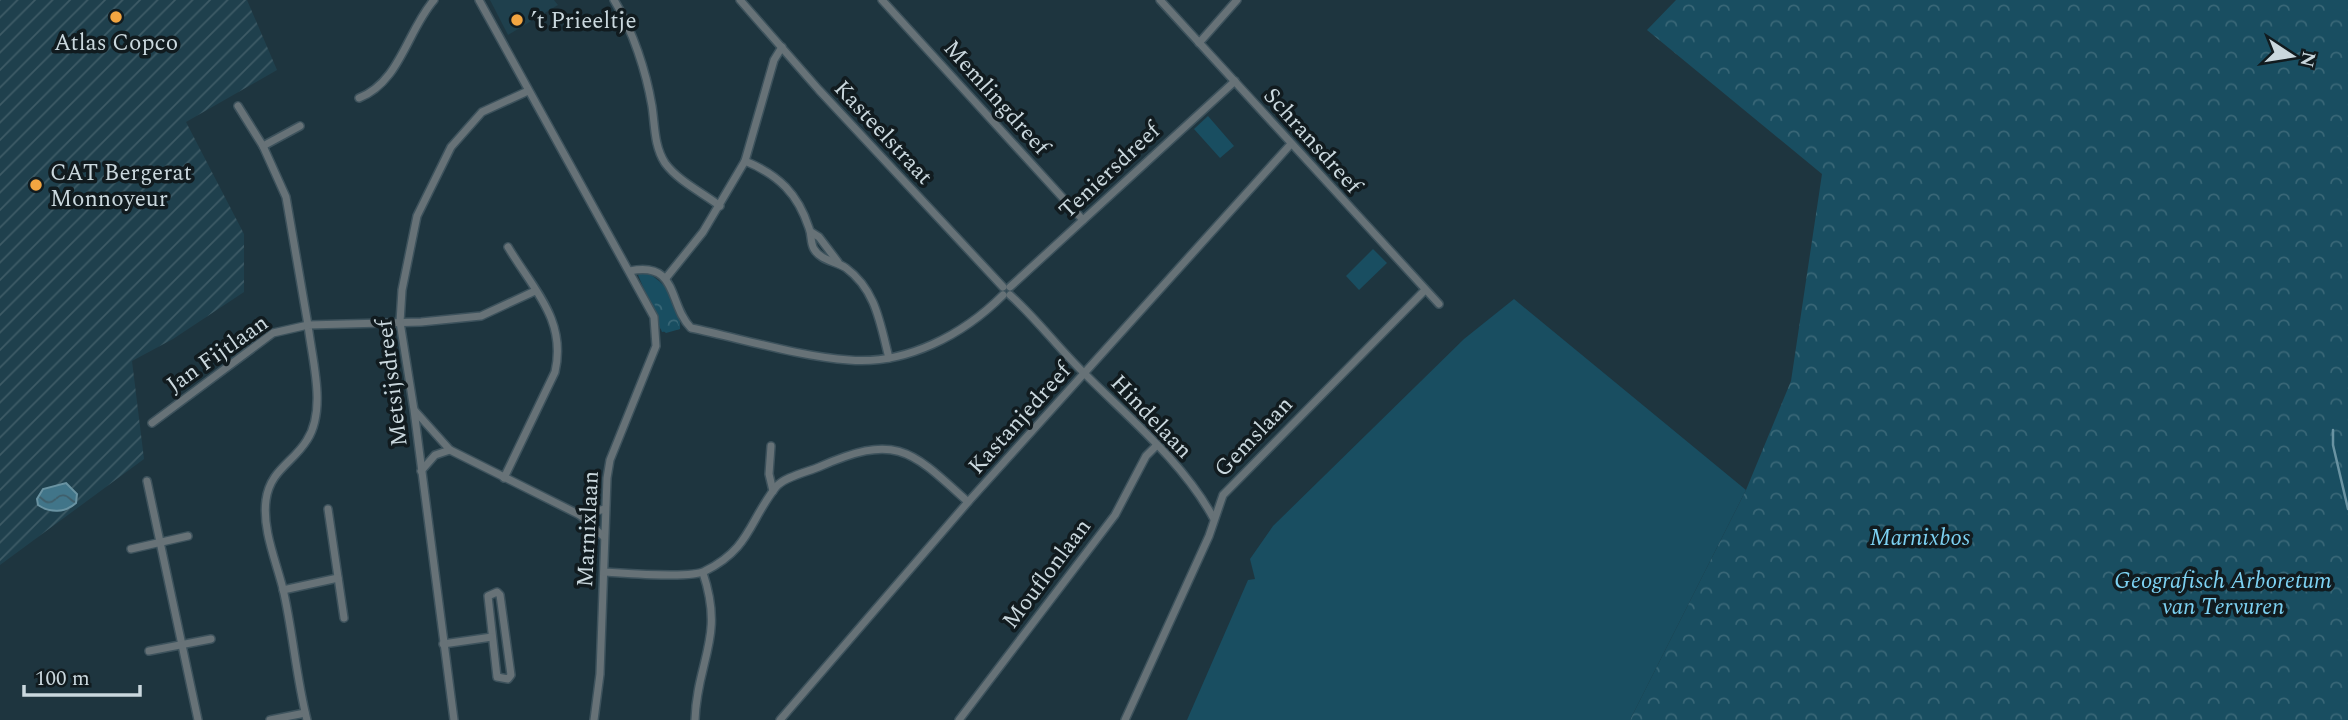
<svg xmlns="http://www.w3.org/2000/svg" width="2348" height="720" viewBox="0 0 2348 720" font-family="Spectral,serif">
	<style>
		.built { fill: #1f404d }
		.industrial { fill: url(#industrial-furrows) }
		.grass { fill: #194e61 }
		.forest { fill: url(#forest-crowns) }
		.water { fill: url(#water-waves); stroke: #6a93a2; stroke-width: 2 }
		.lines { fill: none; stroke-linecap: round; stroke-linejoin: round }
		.stream { stroke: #6a93a2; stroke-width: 2.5 }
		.street-casing { stroke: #3d525c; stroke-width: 10 }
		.street { stroke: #677277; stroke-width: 7 }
		.poi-dot { fill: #f2a541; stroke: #111b1f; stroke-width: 2.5 }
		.labels { text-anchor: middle; stroke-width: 7; stroke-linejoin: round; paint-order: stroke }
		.poi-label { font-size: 23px; fill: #cad8de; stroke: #111b1f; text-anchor: start }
		.street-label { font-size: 23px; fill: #cad8de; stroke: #111b1f }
		.park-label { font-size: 23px; font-style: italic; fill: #7dd2f3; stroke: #111b1f }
	</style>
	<defs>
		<pattern id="industrial-furrows" width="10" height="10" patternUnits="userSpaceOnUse" patternTransform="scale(1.75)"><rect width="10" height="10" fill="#1f404d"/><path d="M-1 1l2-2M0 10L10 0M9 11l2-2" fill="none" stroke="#3e5b66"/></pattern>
		<pattern id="forest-crowns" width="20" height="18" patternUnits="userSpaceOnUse" patternTransform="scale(1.75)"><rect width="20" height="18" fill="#194e61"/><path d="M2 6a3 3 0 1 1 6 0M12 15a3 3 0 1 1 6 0" fill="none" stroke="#396777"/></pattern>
		<pattern id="water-waves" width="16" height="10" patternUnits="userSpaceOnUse" patternTransform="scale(1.75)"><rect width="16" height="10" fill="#417589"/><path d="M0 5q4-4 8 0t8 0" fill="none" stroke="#3f5e6a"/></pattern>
	</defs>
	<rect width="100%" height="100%" fill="#1e353f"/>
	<!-- built -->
	<path class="built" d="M490,0H554L558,5L508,35Z"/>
	<!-- industrial -->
	<path class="industrial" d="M0,0H247L277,70L186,122L244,234V292L173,339L132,361L144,459L0,565Z"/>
	<!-- grass -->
	<g class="grass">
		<path d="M1208,116L1234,146L1220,158L1194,129Z"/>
		<path d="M1373,249L1387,263L1359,290L1346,276Z"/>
		<path d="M645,272C666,281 682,306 680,329L662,332L638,275Z"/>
		<path d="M1514,299L1746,490L1630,720H1187L1248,580L1255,579L1250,559L1273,526L1464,339Z"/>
	</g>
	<!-- forest -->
	<g class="forest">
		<path d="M1676,0H2348V720H1630L1746,490L1791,381L1822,174L1647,30Z"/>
		<path d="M661,295L672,303L680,329L666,333L660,328L653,297Z"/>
	</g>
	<!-- water -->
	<path class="water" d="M66,483L77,494L76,503C65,513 50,513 38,505L37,499L43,489Z"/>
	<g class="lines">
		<!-- stream -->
		<path class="stream" d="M2333,430V445L2348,509"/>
		<!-- street casing -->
		<g class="street-casing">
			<g id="street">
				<path d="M479,0L654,317L656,346L610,460L607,478L600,674L594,720"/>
				<path d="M614,0C633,31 646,71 652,106C655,126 654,146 665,163C678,181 703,193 720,206"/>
				<path d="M740,0L819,90L1003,287"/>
				<path d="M882,0L1083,220"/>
				<path d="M1160,0L1439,304"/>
				<path d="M1199,43L1237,0"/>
				<path d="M359,98C400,82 407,31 434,0"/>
				<path d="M263,146L300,126"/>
				<path d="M745,161C779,175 798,194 809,228C812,235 810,242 814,249C821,261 836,261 846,268C876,290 880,323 889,358"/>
				<path d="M811,232L819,237L838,262"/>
				<path d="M630,271C679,261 668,305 691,328C739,338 801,357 849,360C906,365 963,335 1003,295"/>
				<path d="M666,278L703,232L745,161L774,60L782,47"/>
				<path d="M1010,287L1235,81"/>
				<path d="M1010,295C1037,319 1059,349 1085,374C1130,419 1183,462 1214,519"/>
				<path d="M415,411L450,450L580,515L604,537"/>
				<path d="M152,423L273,333L308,325L286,197L263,146L238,106"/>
				<path d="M771,446L769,474L773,491"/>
				<path d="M421,471L435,455L450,450"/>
				<path d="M504,478L555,372C567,320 533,289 508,247"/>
				<path d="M147,481L198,720"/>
				<path d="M328,509L344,618"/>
				<path d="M580,515L605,509"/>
				<path d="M131,549L188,536"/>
				<path d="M604,572C624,573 691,579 705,571C750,549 749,521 776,487C784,477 807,472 819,467C896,433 910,449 968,502"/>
				<path d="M283,590L338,578"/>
				<path d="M497,592L500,595L511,675L508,679L497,677L488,596Z"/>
				<path d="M443,644L492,637"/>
				<path d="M149,651L211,639"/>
				<path d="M270,720L305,713"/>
				<path d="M307,720C296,677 293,632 283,589C276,561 262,529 266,500C270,470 293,463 307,440C327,409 312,360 308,325L421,322L481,316L535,291"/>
				<path d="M454,720L414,410L400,322L402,290L417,216L451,147L482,112L528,91"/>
				<path d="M695,720C697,660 725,638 703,573"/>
				<path d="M780,720L968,502L1290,145"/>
				<path d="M959,720L1115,515L1146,456L1157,445"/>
				<path d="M1125,720L1209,536L1223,495L1425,290"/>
			</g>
		</g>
		<!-- street -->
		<use href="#street" class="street"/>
	</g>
	<!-- markers -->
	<g class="poi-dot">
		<circle cx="116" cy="17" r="7"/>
		<circle cx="517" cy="20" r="7"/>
		<circle cx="36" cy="185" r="7"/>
	</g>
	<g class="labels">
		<!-- poi labels -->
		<g class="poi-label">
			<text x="531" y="28">’t Prieeltje</text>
			<text x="116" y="50" text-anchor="middle">Atlas Copco</text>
			<text x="50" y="180">CAT Bergerat<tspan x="50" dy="26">Monnoyeur</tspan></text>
		</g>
		<!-- street labels -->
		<g class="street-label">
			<text transform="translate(997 97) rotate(48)" y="8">Memlingdreef</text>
			<text transform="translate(884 132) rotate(47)" y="8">Kasteelstraat</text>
			<text transform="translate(1313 140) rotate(48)" y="8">Schransdreef</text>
			<text transform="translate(1109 170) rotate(-43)" y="8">Teniersdreef</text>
			<text transform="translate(217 353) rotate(-35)" y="8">Jan Fijtlaan</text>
			<text transform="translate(391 383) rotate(-97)" y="8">Metsijsdreef</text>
			<text transform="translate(1152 416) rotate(46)" y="8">Hindelaan</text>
			<text transform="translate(1019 418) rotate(-48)" y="8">Kastanjedreef</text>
			<text transform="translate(1253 436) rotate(-46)" y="8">Gemslaan</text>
			<text transform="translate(587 529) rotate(-87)" y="8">Marnixlaan</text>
			<text transform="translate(1046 573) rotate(-53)" y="8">Mouflonlaan</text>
		</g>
		<!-- park labels -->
		<g class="park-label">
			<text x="1920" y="545">Marnixbos</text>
			<text x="2223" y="588">Geografisch Arboretum<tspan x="2223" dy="26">van Tervuren</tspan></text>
		</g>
	</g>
	<!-- north arrow -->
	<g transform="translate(2292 56) rotate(102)" stroke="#111b1f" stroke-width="5" paint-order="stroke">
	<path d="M0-5L12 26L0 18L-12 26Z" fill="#cad8de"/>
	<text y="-10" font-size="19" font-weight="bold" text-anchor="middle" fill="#cad8de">N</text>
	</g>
	<!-- scale -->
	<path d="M24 685v10h116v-10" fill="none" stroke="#cad8de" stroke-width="3.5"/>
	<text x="35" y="685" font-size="21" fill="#cad8de" stroke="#111b1f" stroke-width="5" paint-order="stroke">100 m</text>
</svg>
